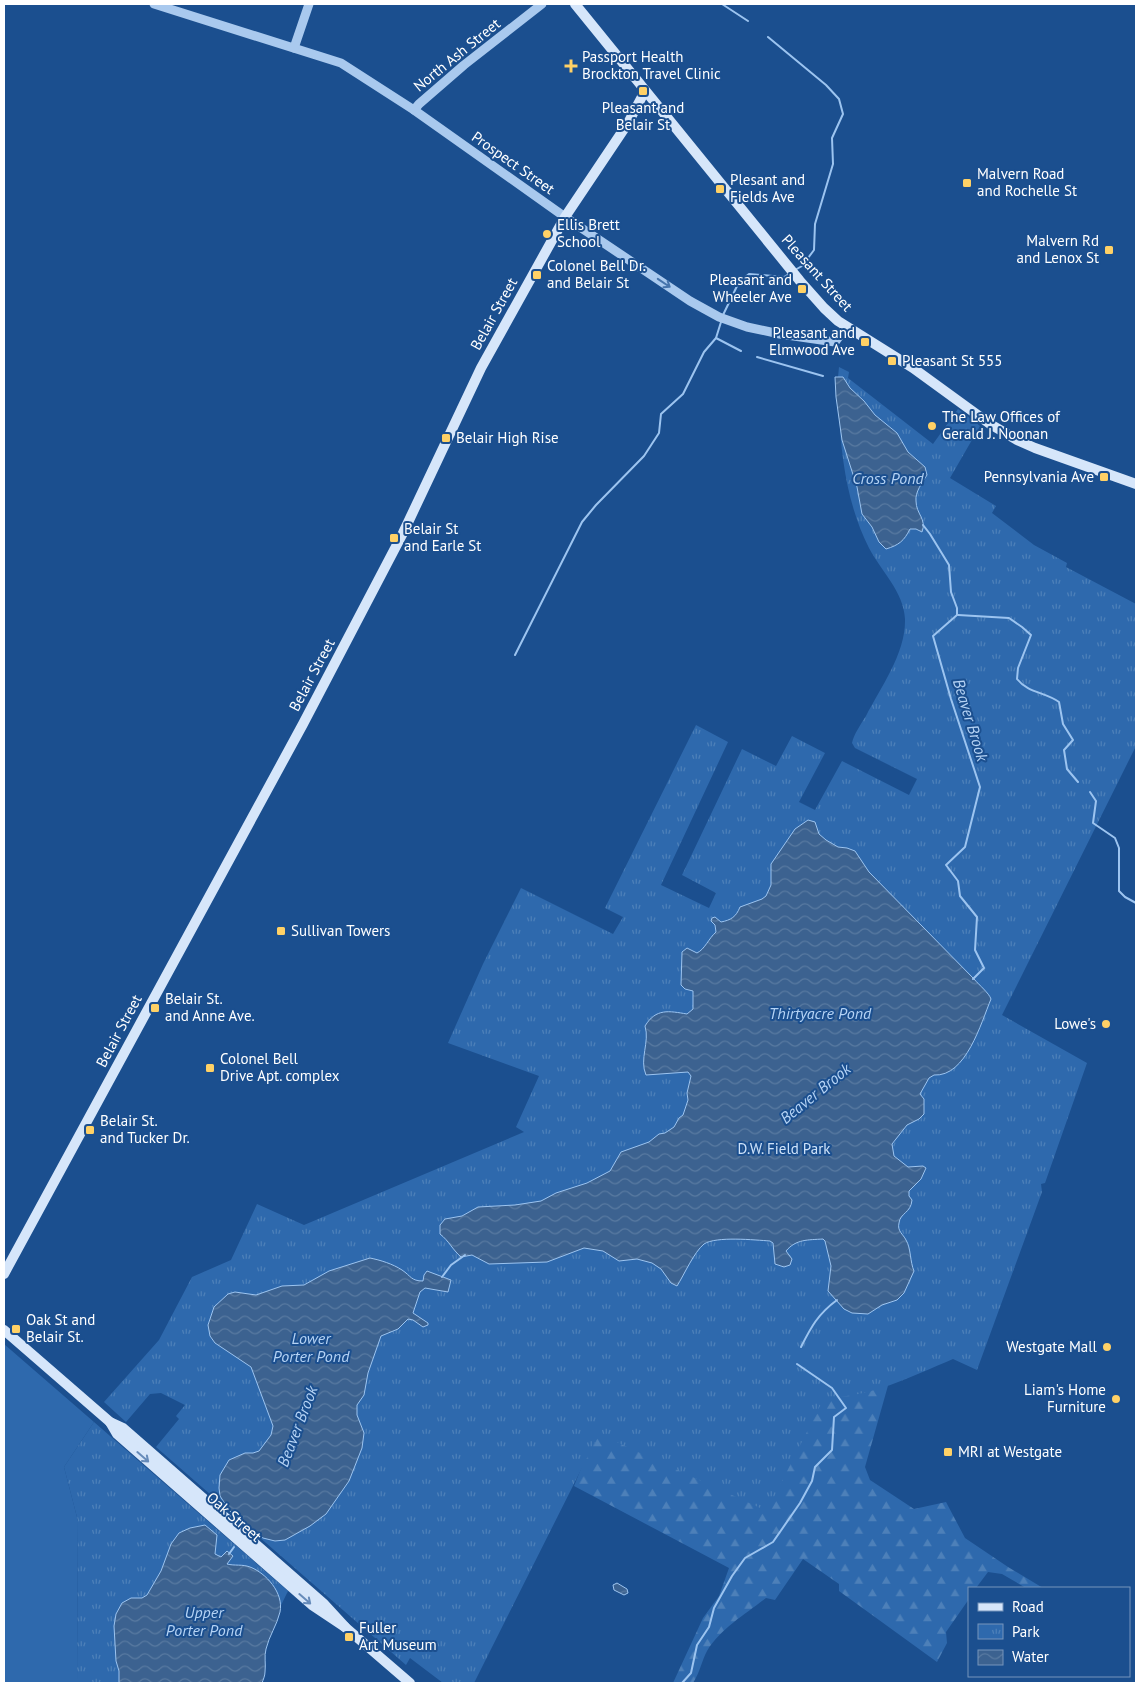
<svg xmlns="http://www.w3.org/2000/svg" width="1140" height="1687" viewBox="0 0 1140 1687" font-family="'PT Sans',sans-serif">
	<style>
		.grass { fill: #2e69ad }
		.forest { fill: url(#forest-firs) }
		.park { fill: url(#park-tufts) }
		.water { fill: url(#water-waves); stroke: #9cc4f0 }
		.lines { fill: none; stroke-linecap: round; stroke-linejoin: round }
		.stream { stroke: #9cc4f0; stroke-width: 2 }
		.tertiary { stroke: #a9c9ee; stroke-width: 9 }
		.secondary { stroke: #d6e6fa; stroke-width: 10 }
		.oneway { stroke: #4674ac }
		.oneway2 { stroke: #668bba }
		.poi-dot { fill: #ffd166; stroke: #1b4f8f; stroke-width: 2 }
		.labels { text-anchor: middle; stroke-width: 4; stroke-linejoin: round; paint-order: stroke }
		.street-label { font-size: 15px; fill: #fff; stroke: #1b4f8f }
		.poi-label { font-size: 15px; fill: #fff; stroke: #1b4f8f; text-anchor: start }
		.park-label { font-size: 15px; fill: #cfe3fa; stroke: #1b4f8f }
		.water-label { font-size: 16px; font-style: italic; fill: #b5d3f5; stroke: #1b4f8f }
	</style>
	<defs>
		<pattern id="forest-firs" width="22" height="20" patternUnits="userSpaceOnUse" patternTransform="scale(1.25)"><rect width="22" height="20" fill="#2e69ad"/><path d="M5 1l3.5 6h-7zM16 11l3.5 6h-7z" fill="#4d80b9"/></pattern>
		<pattern id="park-tufts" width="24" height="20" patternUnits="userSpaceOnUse" patternTransform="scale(1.25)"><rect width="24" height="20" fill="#2e69ad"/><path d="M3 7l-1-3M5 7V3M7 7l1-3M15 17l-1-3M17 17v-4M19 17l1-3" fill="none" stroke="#4d80b9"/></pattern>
		<pattern id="water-waves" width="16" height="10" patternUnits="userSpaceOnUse" patternTransform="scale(1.25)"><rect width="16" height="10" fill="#3c6290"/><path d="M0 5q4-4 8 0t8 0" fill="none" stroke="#597aa1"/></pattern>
	</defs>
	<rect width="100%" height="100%" fill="#1b4f8f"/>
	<!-- grass -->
	<path class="grass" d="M4,1344L94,1422L64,1467L78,1521L77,1683H4Z"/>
	<!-- forest -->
	<path class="forest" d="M889,1382L865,1467L870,1480L914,1509L946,1502L965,1538L1008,1567L1043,1588H1026L1002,1574L988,1572L976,1588H969V1599L946,1632L947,1643L937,1662L839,1591V1584L803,1559L775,1600L766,1598C746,1614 721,1628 707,1651C702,1660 700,1672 693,1683H673L703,1618L719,1596L729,1568L574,1486L597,1429Z"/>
	<!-- park -->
	<g class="park">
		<path d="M839,367L849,372L848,378L933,444L958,409L980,426L950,478L996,506L992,513L1034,545L1067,563L1066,567L1136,604V746L1002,1015L1087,1063L1045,1183L1041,1184L1042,1192L977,1370L953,1359C910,1377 872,1397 824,1398L767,1511L599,1434L474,1683H443L410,1658L406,1665L156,1447L179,1419L176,1416L185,1405L161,1393L150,1394L126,1422L104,1402L159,1340L192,1277L231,1260L257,1204L304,1225L524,1132L516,1127L539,1076L448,1043L483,964L521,888L613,934L623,917L605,908L696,725L728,742L661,885L709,908L716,893L682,875L742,749L776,766L792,736L825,753L799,802L815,810L842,761L909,795L917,779L855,748L852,743C854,734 861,724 866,716C881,687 906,653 905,619C904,592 881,571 869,548C848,507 841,458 839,412C838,397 837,382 839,367Z"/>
		<path d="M94,1422L288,1591L243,1683H77L78,1521L64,1467Z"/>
	</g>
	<!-- water -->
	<g class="water">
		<path d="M835,377H843L850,388L864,401L875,415L897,433L908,452L925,467L927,475C922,483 915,492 916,501C916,514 927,519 922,532L916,529H910C904,541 899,545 886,549L879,542L872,527L862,514L857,487L842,440L836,397Z"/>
		<path d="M808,820L815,822L819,834L826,840L838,847L847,848L855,851L869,872L974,979C979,985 989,993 991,999C981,1023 966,1077 934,1075L929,1078L920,1094L924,1099V1114L919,1119L907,1125L892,1144L894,1156L908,1167L923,1166L926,1168L921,1179L909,1191V1196L912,1200C911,1213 900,1213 899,1223C897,1231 903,1234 906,1240C911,1248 910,1262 914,1271L904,1293L897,1300L882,1305L868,1314L852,1313L844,1309L828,1291L831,1266L825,1241L823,1239C808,1240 796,1239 786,1251L792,1259L790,1265L784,1267L775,1264L773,1243L770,1241C755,1240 716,1236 704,1244C694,1252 684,1275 677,1286L671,1283L661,1269L652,1263L637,1259L619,1261L603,1251L584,1248L547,1262L489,1264L472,1255L461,1257C452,1249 449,1241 440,1234V1225L445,1219L462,1216L478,1207L515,1205L541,1201L556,1193L587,1183L610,1171L621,1152L649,1142L659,1134L665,1133L674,1127L679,1118L683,1115L688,1100L687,1093L691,1076L688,1072L646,1075C639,1059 650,1042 645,1026C656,1008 669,1011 687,1014L693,1009V991L685,989L681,985L682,952L687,948L697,953C705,949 709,938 716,932L715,925L711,921L712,918L715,917L721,922C731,920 736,917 740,907L762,899L766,896L771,885V864L795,829Z"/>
		<path d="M370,1258C380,1260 393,1264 402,1270C411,1276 411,1281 423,1281L424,1275L427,1271L451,1280L448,1292L425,1288L420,1292L413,1313L428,1323V1325L423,1327L413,1320L408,1319L398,1329L381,1336L368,1373L364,1395L357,1405V1415L364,1433L362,1448L349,1481L326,1514L310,1526L285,1540L275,1541L263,1538L243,1525L229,1510L220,1496L219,1488L220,1475L229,1460L245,1453H253L259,1451L271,1435L273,1426L251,1367L215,1343L210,1336L208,1325L214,1307L228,1294L235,1292L256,1295L282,1286L304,1285L329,1271Z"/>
		<path d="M205,1525L217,1535L215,1554L221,1557L227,1551L233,1556L227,1564C235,1566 242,1564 250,1567C266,1573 284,1593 280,1612C277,1625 269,1636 266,1649C264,1656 266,1664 265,1672C265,1676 263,1680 262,1683H119V1671L116,1661L114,1626L116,1614L122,1603L131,1598H142L147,1595L161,1571L171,1544L179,1533L190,1528Z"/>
		<path d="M617,1583L627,1589L628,1593L624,1595L614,1590L613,1585Z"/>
	</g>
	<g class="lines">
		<!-- stream -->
		<g class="stream">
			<path d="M722,4L748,21"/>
			<path d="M768,37L826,85L839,99L843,114L832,138L833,164L815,224L814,250L802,266L795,270"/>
			<path d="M723,315L739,282L749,274L784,277L789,274"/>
			<path d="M721,322L716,338L741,351"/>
			<path d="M757,357L823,376"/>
			<path d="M923,525L930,534L949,565L951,592L957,608V615L933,636L951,699L980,787L965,847L946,865L958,881L960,896L977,917L975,950L984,968L973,979"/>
			<path d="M958,615L1009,618L1022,627L1031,635L1018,668L1017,679C1028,693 1045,692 1059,702L1063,724L1073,740L1064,750L1067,769L1078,782"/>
			<path d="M515,655L582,522L596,505L644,456L659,433L661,414L683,394L704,352L716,338"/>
			<path d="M1090,792L1096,801L1093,823L1115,838L1119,848V891L1125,897L1136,903"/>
			<path d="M442,1277L451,1265L465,1255"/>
			<path d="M801,1347C811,1327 818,1314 837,1300"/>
			<path d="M229,1554L234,1547"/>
			<path d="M682,1683L691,1673L697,1645L709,1627L714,1608L732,1576L745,1558L773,1542L800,1503L812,1481L815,1467L832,1450L834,1417L846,1408L832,1388L797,1364"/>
		</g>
		<!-- tertiary -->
		<g class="tertiary">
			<path d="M154,4L341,63L414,110L565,217L690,301L719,317L747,327L780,334L835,342L846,327"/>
			<path d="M294,48L309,4"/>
			<path d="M414,110L419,104L464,65L542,4"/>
		</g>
		<!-- secondary -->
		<g class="secondary">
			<path d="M575,4L800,281L824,308L838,321L913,368L990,424L1017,440L1035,448L1136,484"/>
			<path d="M4,1274L303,724L403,533L481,368L565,217L628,123L645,91"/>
			<path d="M4,1330L110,1422L123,1428L323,1603L345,1627"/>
			<path d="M110,1422L117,1434L312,1605L345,1627L410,1683"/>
		</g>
	</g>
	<!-- one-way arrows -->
	<defs><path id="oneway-shaft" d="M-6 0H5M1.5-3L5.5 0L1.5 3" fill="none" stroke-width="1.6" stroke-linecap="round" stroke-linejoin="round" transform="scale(1.25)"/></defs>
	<use class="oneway" href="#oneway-shaft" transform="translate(664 283) rotate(34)"/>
	<g class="oneway2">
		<use href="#oneway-shaft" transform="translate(143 1457) rotate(41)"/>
		<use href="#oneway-shaft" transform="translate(305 1599) rotate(41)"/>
	</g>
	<!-- markers -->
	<g class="poi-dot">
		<path d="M568.5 58.5h5v5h5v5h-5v5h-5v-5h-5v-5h5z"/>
		<rect x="638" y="86" width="10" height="10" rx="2.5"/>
		<rect x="962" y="178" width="10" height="10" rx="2.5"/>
		<rect x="715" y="184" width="10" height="10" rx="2.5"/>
		<circle cx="547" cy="234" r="5"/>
		<rect x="1104" y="245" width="10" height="10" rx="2.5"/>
		<rect x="532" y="270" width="10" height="10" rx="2.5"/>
		<rect x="797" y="284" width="10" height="10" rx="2.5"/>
		<rect x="860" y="337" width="10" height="10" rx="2.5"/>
		<rect x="887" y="356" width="10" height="10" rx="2.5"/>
		<circle cx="932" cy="426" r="5"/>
		<rect x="441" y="433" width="10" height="10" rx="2.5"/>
		<rect x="1099" y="472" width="10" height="10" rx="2.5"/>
		<rect x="389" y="533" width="10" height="10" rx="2.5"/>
		<rect x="276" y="926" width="10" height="10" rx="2.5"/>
		<rect x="150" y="1003" width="10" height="10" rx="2.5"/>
		<circle cx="1106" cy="1024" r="5"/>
		<rect x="205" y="1063" width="10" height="10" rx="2.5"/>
		<rect x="85" y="1125" width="10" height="10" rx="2.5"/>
		<rect x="11" y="1324" width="10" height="10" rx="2.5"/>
		<circle cx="1107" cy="1347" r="5"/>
		<circle cx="1116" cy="1399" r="5"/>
		<rect x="943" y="1447" width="10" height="10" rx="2.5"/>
		<rect x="344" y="1632" width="10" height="10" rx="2.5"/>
	</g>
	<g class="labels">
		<!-- street labels -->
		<g class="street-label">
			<text transform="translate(457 55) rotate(-39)" y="5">North Ash Street</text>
			<text transform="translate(513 163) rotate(35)" y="5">Prospect Street</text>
			<text transform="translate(817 273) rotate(48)" y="5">Pleasant Street</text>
			<text transform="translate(494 314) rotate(-61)" y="5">Belair Street</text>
			<text transform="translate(312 675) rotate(-62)" y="5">Belair Street</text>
			<text transform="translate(119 1031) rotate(-62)" y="5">Belair Street</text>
			<text transform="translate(234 1517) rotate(41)" y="5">Oak Street</text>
		</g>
		<!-- poi labels -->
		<g class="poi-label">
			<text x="582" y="62">Passport Health<tspan x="582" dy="17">Brockton Travel Clinic</tspan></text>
			<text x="643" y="113" text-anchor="middle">Pleasant and<tspan x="643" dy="17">Belair St</tspan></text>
			<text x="977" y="179">Malvern Road<tspan x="977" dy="17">and Rochelle St</tspan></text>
			<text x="730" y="185">Plesant and<tspan x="730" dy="17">Fields Ave</tspan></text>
			<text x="557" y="230">Ellis Brett<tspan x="557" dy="17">School</tspan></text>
			<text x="1099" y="246" text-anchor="end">Malvern Rd<tspan x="1099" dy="17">and Lenox St</tspan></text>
			<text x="547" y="271">Colonel Bell Dr.<tspan x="547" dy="17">and Belair St</tspan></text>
			<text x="792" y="285" text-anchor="end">Pleasant and<tspan x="792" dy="17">Wheeler Ave</tspan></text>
			<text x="855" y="338" text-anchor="end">Pleasant and<tspan x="855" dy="17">Elmwood Ave</tspan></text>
			<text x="902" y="366">Pleasant St 555</text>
			<text x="942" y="422">The Law Offices of<tspan x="942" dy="17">Gerald J. Noonan</tspan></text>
			<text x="456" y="443">Belair High Rise</text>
			<text x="1094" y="482" text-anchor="end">Pennsylvania Ave</text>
			<text x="404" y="534">Belair St<tspan x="404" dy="17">and Earle St</tspan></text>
			<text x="291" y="936">Sullivan Towers</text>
			<text x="165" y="1004">Belair St.<tspan x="165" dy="17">and Anne Ave.</tspan></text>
			<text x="1096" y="1029" text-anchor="end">Lowe's</text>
			<text x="220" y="1064">Colonel Bell<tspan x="220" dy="17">Drive Apt. complex</tspan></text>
			<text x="100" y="1126">Belair St.<tspan x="100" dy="17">and Tucker Dr.</tspan></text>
			<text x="26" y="1325">Oak St and<tspan x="26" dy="17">Belair St.</tspan></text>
			<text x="1097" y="1352" text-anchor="end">Westgate Mall</text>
			<text x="1106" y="1395" text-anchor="end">Liam's Home<tspan x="1106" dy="17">Furniture</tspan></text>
			<text x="958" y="1457">MRI at Westgate</text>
			<text x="359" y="1633">Fuller<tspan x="359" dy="17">Art Museum</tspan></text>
		</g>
		<!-- park labels -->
		<g class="park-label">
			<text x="784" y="1154">D.W. Field Park</text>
		</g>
		<!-- water labels -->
		<g class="water-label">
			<text x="888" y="484">Cross Pond</text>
			<text transform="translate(971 720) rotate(73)" y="6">Beaver Brook</text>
			<text x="820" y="1019">Thirtyacre Pond</text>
			<text transform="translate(815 1093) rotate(-39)" y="6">Beaver Brook</text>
			<text x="311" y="1344">Lower<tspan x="311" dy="18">Porter Pond</tspan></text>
			<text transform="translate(297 1426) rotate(-69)" y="6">Beaver Brook</text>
			<text x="204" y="1618">Upper<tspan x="204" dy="18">Porter Pond</tspan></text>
		</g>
	</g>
	<!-- border -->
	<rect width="1140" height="1687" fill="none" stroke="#ffffff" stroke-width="10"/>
	<!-- legend -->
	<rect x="968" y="1587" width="162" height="90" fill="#1b4f8f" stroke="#7695bc"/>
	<rect x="978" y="1603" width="25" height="8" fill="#d6e6fa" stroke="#7695bc"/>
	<text x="1012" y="1612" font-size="15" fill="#ffffff">Road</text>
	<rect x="978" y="1624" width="25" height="15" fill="url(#park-tufts)" stroke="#7695bc"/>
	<text x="1012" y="1637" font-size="15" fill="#ffffff">Park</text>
	<rect x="978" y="1650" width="25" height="15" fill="url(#water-waves)" stroke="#7695bc"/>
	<text x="1012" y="1662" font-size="15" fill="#ffffff">Water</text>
</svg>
